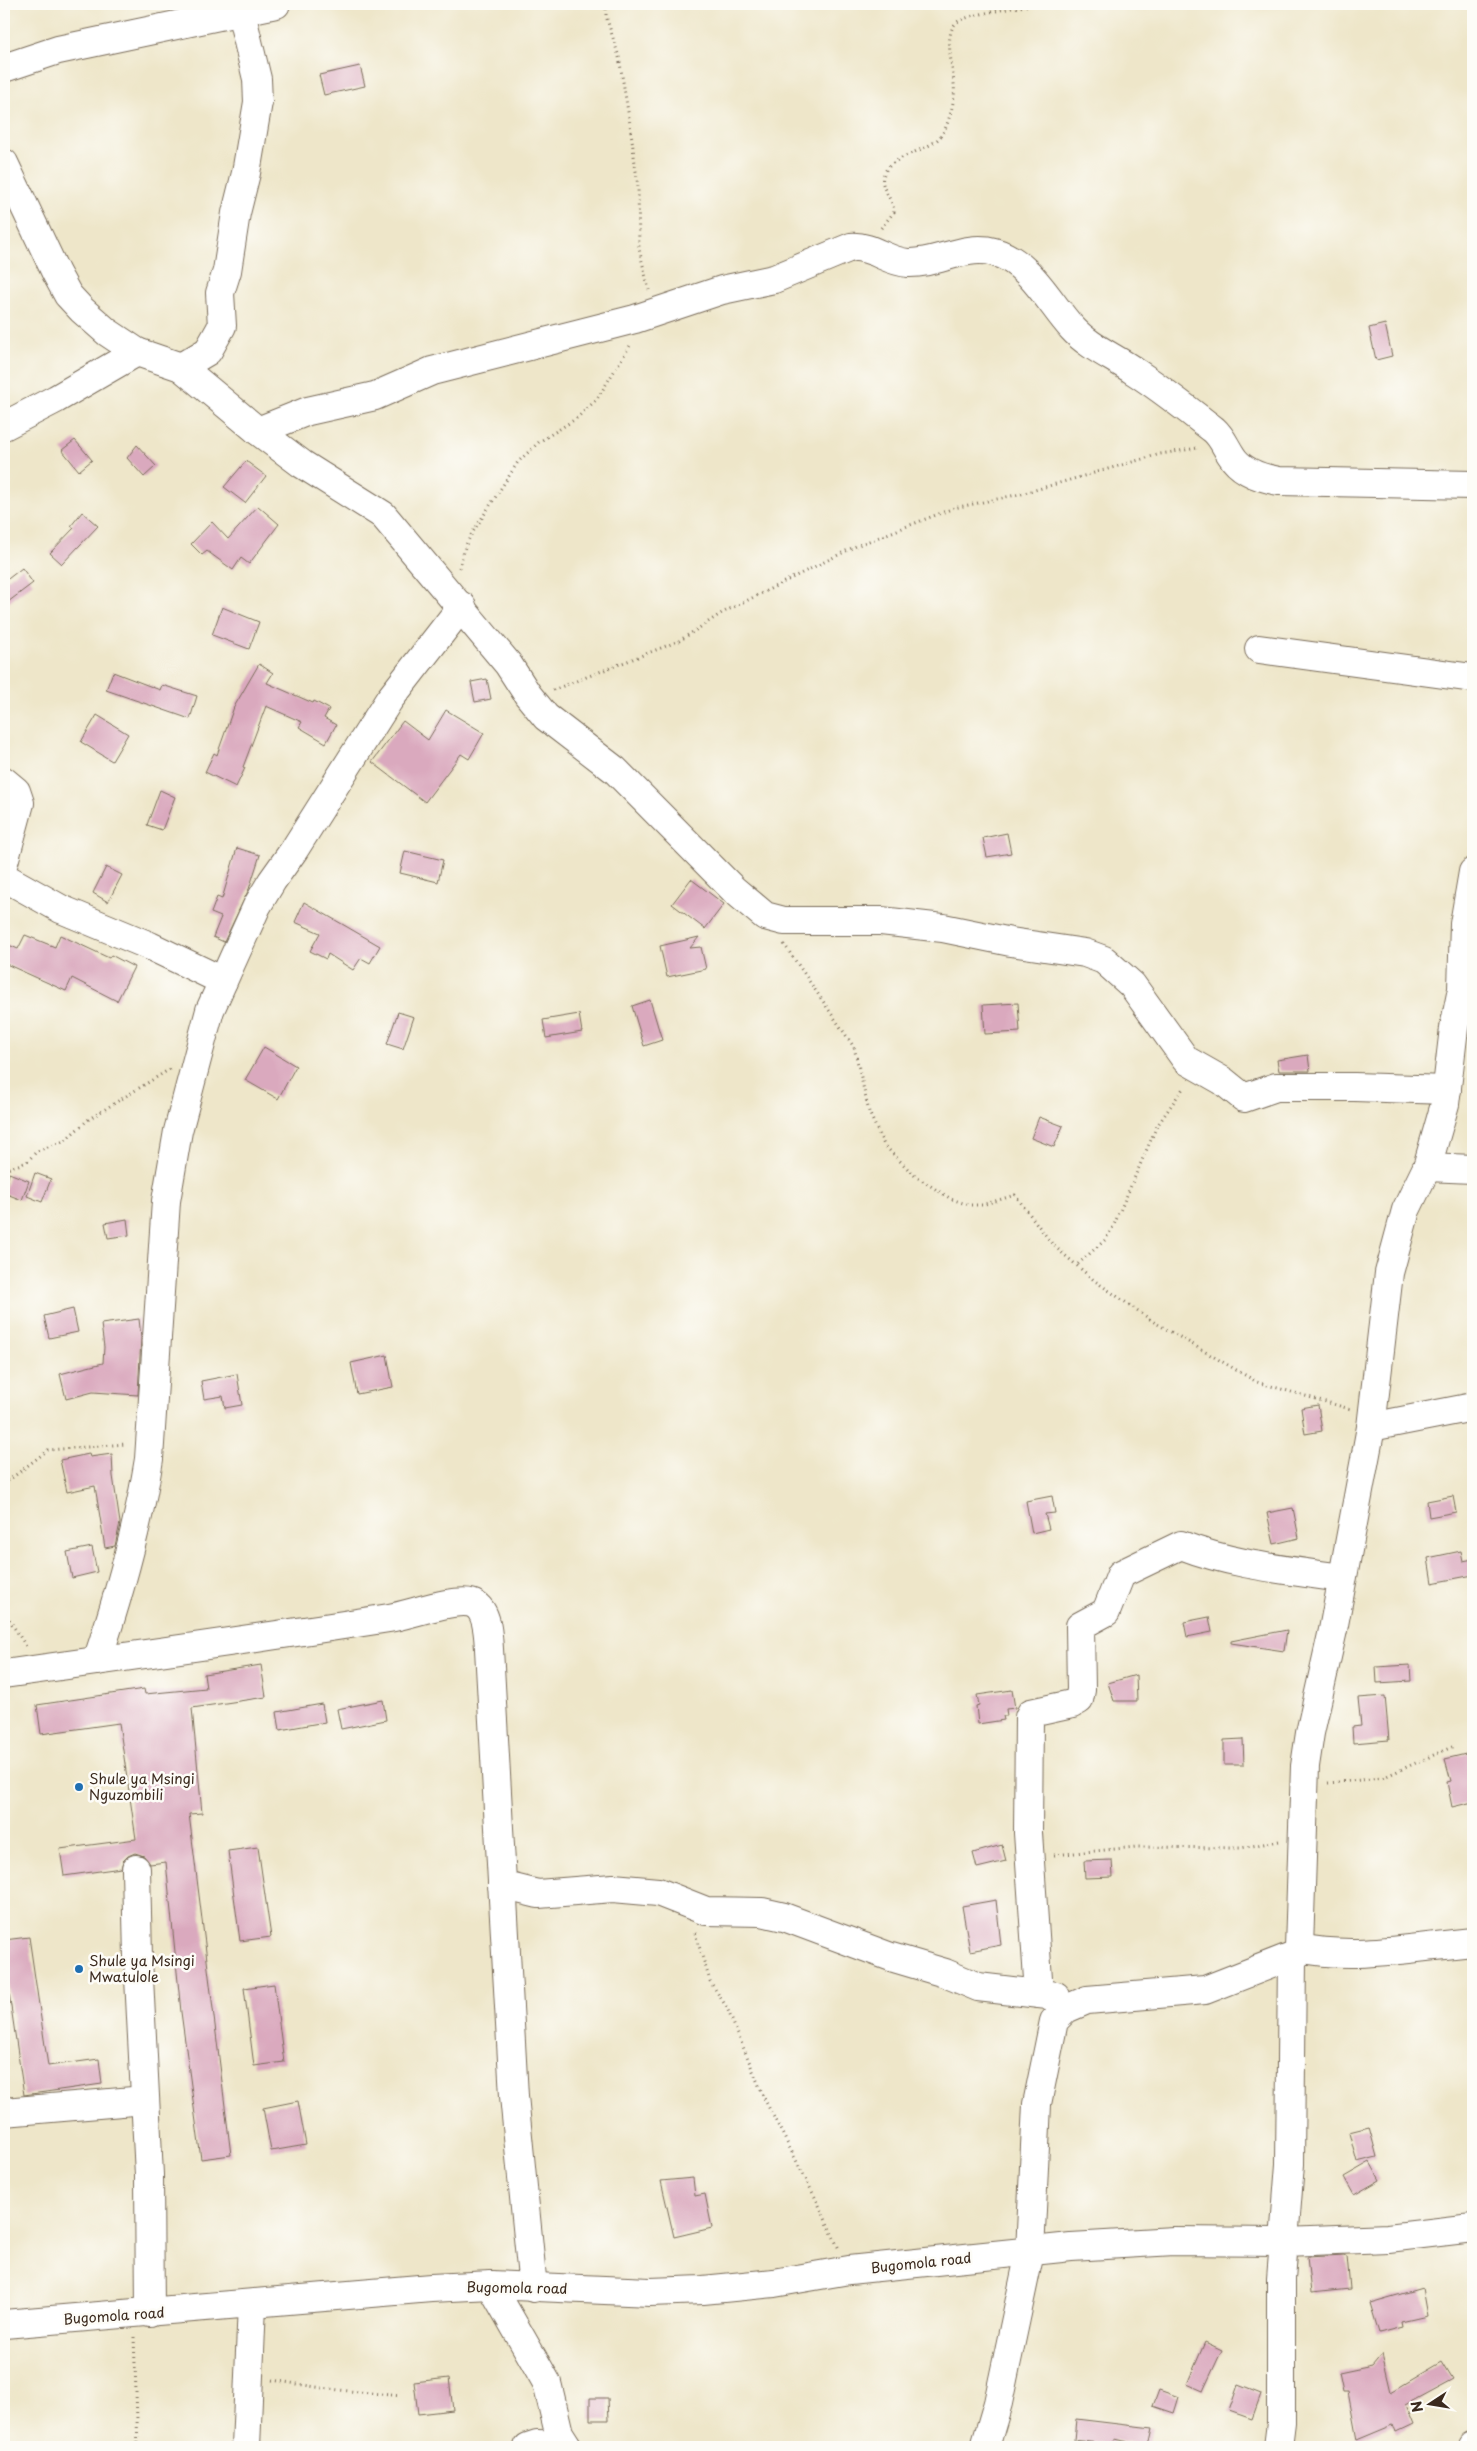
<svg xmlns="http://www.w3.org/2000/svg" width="1477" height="2451" viewBox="0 0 1477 2451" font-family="'Playpen Sans',sans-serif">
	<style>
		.building { fill: #daa9be }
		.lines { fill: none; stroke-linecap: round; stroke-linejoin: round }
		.minor-casing { stroke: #7a6c5a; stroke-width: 30 }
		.path { stroke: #7a6c5a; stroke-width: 3; stroke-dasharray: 1 4; stroke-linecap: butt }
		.minor { stroke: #fff; stroke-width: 28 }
		.poi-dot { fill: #1f6fb2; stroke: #fdfcf7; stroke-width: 2 }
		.labels { text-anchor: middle; stroke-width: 5; stroke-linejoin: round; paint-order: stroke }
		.poi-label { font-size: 14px; fill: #3b2a1e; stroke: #fdfcf7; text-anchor: start }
		.street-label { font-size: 14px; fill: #3b2a1e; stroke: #fdfcf7 }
	</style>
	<rect width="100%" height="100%" fill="#fdfcf7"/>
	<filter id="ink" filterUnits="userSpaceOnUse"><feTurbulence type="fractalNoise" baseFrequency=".02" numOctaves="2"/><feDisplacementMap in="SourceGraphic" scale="10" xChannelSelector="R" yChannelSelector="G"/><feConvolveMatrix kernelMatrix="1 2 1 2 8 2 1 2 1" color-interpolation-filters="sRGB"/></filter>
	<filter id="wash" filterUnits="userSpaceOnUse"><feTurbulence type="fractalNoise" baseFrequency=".0096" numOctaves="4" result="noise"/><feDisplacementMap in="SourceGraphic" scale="20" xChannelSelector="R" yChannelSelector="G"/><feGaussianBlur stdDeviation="1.12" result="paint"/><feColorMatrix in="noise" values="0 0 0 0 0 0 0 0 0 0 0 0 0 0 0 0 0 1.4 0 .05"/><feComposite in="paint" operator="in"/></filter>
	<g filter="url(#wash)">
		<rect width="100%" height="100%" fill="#eee6c9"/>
		<g id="blocks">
			<!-- building -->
			<g class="building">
				<path d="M360,66L365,86L324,95L319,75Z"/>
				<path d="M1385,324L1392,356L1376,360L1369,328Z"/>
				<path d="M75,440L92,460L79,471L62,450Z"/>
				<path d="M137,445L156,466L144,477L127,458Z"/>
				<path d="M246,461L266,476L245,503L224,487Z"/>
				<path d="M258,506L279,524L249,564L241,558L233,570L207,551L202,555L191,544L212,522L228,539Z"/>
				<path d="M82,512L98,526L62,564L50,553L74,528L71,526Z"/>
				<path d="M22,568L33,583L4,605V582Z"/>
				<path d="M222,607L259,622L249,649L212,635Z"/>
				<path d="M259,664L273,673L267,683L313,703L314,701L329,709L324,718L336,725L326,743L299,727L302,722L266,706L243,767L245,768L236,787L205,772L214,753L217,755L234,707Z"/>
				<path d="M113,672L160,690L162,685L197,696L190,719L106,690Z"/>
				<path d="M487,679L491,699L475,702L471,682Z"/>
				<path d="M446,710L484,733L469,759L461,754L425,802L372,762L403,721L428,740Z"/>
				<path d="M97,715L128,734L112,761L81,742Z"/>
				<path d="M160,790L175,797L162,830L147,825Z"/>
				<path d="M1007,833L1011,853L987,857L983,838Z"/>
				<path d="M237,848L260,855L249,889L224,942L213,937L221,917L211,913L217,897L222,899Z"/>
				<path d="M405,851L443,860L438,882L400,873Z"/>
				<path d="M106,867L122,875L108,902L93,893Z"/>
				<path d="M691,879L724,904L705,929L672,904Z"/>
				<path d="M304,902L380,946L370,963L361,958L353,970L328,954L326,959L310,951L320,933L295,922Z"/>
				<path d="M25,935L55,947L60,935L109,958L111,955L134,967L117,1001L72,978L66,991L4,963V943L18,949Z"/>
				<path d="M699,937L690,948L701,947L706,969L667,977L660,946Z"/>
				<path d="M650,1000L662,1040L644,1046L632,1006Z"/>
				<path d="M1018,1003L1020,1032L985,1034L983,1005Z"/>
				<path d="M398,1012L414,1017L403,1049L387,1044Z"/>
				<path d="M579,1014L582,1032L546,1038L543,1020Z"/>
				<path d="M264,1047L296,1066L278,1099L245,1080Z"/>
				<path d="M1308,1055L1310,1071H1279L1277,1060Z"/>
				<path d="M1039,1117L1063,1126L1054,1147L1031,1138Z"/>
				<path d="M9,1173L29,1181L22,1200L4,1193Z"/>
				<path d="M35,1173L51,1179L42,1202L27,1196Z"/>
				<path d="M127,1219L129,1235L108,1238L105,1223Z"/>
				<path d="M73,1309L78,1332L49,1338L44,1316Z"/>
				<path d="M139,1319L141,1337L138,1395L93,1392L66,1399L60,1374L103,1363L104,1347L101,1324Z"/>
				<path d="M387,1355L393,1387L357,1394L351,1363Z"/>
				<path d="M237,1374L242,1405L225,1408L223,1396L204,1399L201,1381Z"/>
				<path d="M1318,1405L1322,1431L1305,1434L1301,1408Z"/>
				<path d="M89,1454L90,1457L112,1454L113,1476L120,1523L115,1546L105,1548L95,1486L67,1492L60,1460Z"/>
				<path d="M1052,1496L1055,1513L1045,1514L1049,1529L1032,1533L1026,1501Z"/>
				<path d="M1453,1496L1456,1512L1429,1517L1427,1501Z"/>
				<path d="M1293,1508L1299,1538L1274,1544L1267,1513Z"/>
				<path d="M92,1547L97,1572L72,1578L67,1552Z"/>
				<path d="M1461,1551L1463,1561L1473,1559V1575L1432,1583L1428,1558Z"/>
				<path d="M1209,1617L1212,1632L1187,1637L1184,1622Z"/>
				<path d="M1287,1630L1284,1651L1231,1643V1641Z"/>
				<path d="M261,1665L266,1697L192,1708L202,1813L189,1814L231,2155L201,2159L181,2012L166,1862L150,1864L144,1856L135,1853L128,1856L123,1861L121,1868L64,1876L60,1849L136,1839L119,1723L41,1734L37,1705L144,1689L145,1694L206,1688L204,1674Z"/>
				<path d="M1410,1665L1411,1681L1377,1683L1376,1667Z"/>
				<path d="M1136,1675L1137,1701H1114L1108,1683Z"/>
				<path d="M1012,1690L1015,1708L1006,1709L1007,1716H1003L1004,1720L978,1724L976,1706L979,1705L977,1695Z"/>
				<path d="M1385,1696L1389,1740L1353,1743L1352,1727L1361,1726L1358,1698Z"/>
				<path d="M383,1700L386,1720L341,1729L337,1709Z"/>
				<path d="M322,1704L325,1722L280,1730L277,1712Z"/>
				<path d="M1243,1739L1244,1765H1224V1740Z"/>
				<path d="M1470,1753L1473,1765V1802L1452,1807L1447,1782L1451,1781L1445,1759Z"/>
				<path d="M1002,1845L1006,1861L977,1868L973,1853Z"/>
				<path d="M258,1847L271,1937L240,1941L228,1851Z"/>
				<path d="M1112,1860L1113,1877L1085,1878L1084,1861Z"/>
				<path d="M996,1900L1001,1945L970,1951L962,1906Z"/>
				<path d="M29,1937L48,2066L99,2059L102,2084L24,2095L4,1959V1940Z"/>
				<path d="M274,1984L284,2062L254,2066L244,1988Z"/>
				<path d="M298,2101L306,2145L271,2151L263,2108Z"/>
				<path d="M1369,2127L1377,2157L1357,2162L1349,2132Z"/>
				<path d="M1370,2162L1380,2180L1354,2195L1344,2177Z"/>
				<path d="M693,2178L695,2196L705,2194L712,2228L674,2237L661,2181Z"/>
				<path d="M1344,2255L1347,2257L1350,2289L1311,2293L1307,2257Z"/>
				<path d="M1422,2288L1427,2316L1401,2322L1402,2327L1379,2333L1370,2303Z"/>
				<path d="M1205,2342L1222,2350L1203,2391L1187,2384Z"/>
				<path d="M1382,2354L1391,2392L1442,2362L1453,2380L1405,2406L1413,2425L1396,2433L1393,2425L1357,2440L1348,2392H1343L1339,2373L1372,2366Z"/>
				<path d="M449,2378L453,2410L418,2414L414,2382Z"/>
				<path d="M1238,2385L1261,2394L1252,2419L1229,2411Z"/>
				<path d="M1159,2390L1179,2397L1174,2413L1153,2406Z"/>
				<path d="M590,2398H608L609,2420H590Z"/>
				<path d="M1076,2419L1152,2428L1148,2446L1114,2439L1113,2445L1074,2440Z"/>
			</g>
		</g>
	</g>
	<g filter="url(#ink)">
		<use href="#blocks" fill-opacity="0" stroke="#7a6c5a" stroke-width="1"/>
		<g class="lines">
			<!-- minor casing -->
			<g class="minor-casing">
				<g id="minor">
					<path d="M4,68L58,50L276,4"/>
					<path d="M4,163L56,273L68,295L82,310L107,332L137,352L181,367L258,431L302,464L383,515L508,664L528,695L546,717L615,770L734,890L765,916L784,921H881L943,928L1011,942L1085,953L1104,960L1132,985L1186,1060L1223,1081L1244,1098L1276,1087H1354L1447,1090"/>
					<path d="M181,367L208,351L222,326L220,293L227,271L236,213L246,173L258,102L257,79L239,4"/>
					<path d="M4,426L56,399L137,352"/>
					<path d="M258,431L308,411L375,396L432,371L635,319L722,290L774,279L851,247C871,245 888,262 908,263C937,264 965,244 994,252C1030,262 1049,303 1072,328C1089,347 1114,357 1134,371C1162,389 1188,410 1214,430C1222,437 1225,446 1231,455C1241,472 1261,478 1279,481L1473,485"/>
					<path d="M1259,649L1473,678"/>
					<path d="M4,781L16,791L20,803L4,862"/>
					<path d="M4,877L61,909L150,946L223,981"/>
					<path d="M1427,1167L1473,1169"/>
					<path d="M1371,1427L1473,1407"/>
					<path d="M97,1661C119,1595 138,1528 149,1459L166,1201L178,1131L210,1010L257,906L272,881L294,850L389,700L462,606"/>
					<path d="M4,1674C133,1656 261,1638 389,1618C408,1615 455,1598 471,1603C488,1608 488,1635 489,1649L514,2096L533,2288"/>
					<path d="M136,1869L138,1958L149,2175L150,2313"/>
					<path d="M502,1885L538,1894L613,1888L658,1892L706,1911L762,1912L784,1917L891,1957L945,1973L978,1987L1056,1996"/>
					<path d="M1299,1948C1355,1960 1416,1947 1473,1942"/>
					<path d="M1039,1994L1028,1833L1029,1717L1031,1713L1072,1704L1079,1700L1081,1690L1080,1626L1106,1612L1121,1574L1181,1545C1232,1565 1288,1570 1342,1578"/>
					<path d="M4,2112L145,2100"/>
					<path d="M491,2285L547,2383L559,2433L568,2447"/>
					<path d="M4,2324L431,2288L491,2285L650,2292L703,2290L774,2283L849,2270L1071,2247L1174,2241L1285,2242L1388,2238L1473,2228"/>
					<path d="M246,2447L252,2304"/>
					<path d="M528,2447L537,2444L566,2445"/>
					<path d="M985,2447L998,2403L1030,2252L1037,2104L1054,2021L1066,2009L1087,2000L1205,1990L1297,1954L1299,1948L1305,1766L1310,1733L1333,1630L1371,1427L1389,1273L1406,1210L1427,1167L1445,1104L1454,1028L1462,989L1464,924L1473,872"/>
					<path d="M1278,2447L1281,2423V2279L1290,2164L1292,1957"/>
					<path d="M1471,2447H1473"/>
				</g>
			</g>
			<!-- path -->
			<g class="path">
				<path d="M606,4V16L619,57L630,124L638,187L639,249L649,290"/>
				<path d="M881,228L894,212C894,200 880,189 883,177C888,155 929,152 941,136C948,126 952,109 954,97C957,76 941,38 956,23C966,14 1021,7 1037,4"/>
				<path d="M459,568L465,547L471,535L518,462L539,442L577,418L597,399L631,344"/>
				<path d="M553,690L679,641L722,613L856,546L954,508L1021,494L1160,454L1198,448"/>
				<path d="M784,944L854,1047L869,1112L884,1145L915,1176L951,1199L969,1205H982L1015,1195L1053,1245L1095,1281L1154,1322L1257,1382L1350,1409"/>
				<path d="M4,1170L27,1162L37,1151L64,1141L89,1119L170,1069"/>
				<path d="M1078,1264L1105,1240L1113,1227L1157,1126L1184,1087"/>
				<path d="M4,1484L48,1450L126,1444"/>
				<path d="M4,1611L27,1648"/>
				<path d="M1328,1783L1382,1778L1454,1746"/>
				<path d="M1054,1855L1136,1847L1241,1848L1279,1841"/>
				<path d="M695,1933L710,1981L727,2008L765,2100L817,2201L839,2249"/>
				<path d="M134,2337L138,2447"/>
				<path d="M272,2380L329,2389L401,2396"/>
			</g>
			<!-- minor -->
			<use href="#minor" class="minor"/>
		</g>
	</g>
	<!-- markers -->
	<g class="poi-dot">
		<circle cx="79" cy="1787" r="5"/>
		<circle cx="79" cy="1969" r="5"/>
	</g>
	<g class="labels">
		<!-- poi labels -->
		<g class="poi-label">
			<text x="89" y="1784">Shule ya Msingi<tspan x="89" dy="16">Nguzombili</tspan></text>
			<text x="89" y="1966">Shule ya Msingi<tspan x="89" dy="16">Mwatulole</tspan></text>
		</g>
		<!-- street labels -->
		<g class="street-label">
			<text transform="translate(921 2263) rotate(-6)" y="5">Bugomola road</text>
			<text transform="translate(517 2288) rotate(1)" y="5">Bugomola road</text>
			<text transform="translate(114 2316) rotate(-4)" y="5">Bugomola road</text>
		</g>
	</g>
	<!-- margin -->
	<rect width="1477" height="2451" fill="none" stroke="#fdfcf7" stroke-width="20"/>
	<!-- north arrow -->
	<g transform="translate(1430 2404) rotate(258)" stroke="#fdfcf7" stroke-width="4" paint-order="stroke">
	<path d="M0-4L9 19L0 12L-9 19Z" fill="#3b2a1e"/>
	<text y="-8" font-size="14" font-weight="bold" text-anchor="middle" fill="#3b2a1e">N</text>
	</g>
</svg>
